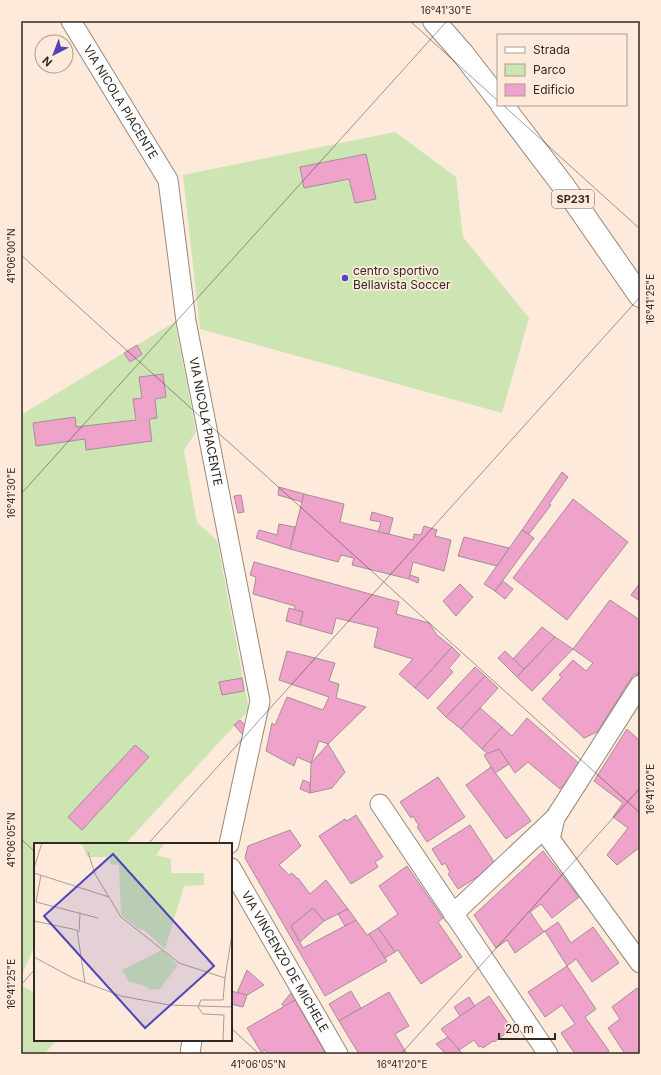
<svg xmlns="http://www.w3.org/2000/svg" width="661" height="1075" viewBox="0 0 661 1075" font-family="Inter,sans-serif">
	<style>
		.green { fill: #cde5b3 }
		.building { fill: #f0a3ca; stroke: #a38e98 }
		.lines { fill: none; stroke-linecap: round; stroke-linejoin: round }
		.minor-casing { stroke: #99887a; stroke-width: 21 }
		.primary-casing { stroke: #99887a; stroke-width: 24 }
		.minor { stroke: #fff; stroke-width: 19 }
		.primary { stroke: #fff; stroke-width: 22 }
		.ticks { fill: none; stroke: #302923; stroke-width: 1; stroke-opacity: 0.45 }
		.poi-dot { fill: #4f44bb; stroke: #fdeadb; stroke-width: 1.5 }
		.labels { text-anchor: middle; stroke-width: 3.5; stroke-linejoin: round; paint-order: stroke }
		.shield { fill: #fdeadb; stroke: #6e635a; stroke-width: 1 }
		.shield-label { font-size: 11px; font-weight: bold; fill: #302923 }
		.street-label { font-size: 12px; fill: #302923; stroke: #fdeadb }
		.poi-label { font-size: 12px; fill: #302923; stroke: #fdeadb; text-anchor: start }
		.inset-road { fill: none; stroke: #ab9d91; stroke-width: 1 }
		.view { fill: #4f44bb; fill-opacity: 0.15; stroke: #4f44bb; stroke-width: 2 }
		.inset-edge { fill: none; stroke: #302923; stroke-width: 2 }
		.neatline { fill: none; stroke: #302923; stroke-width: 1.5 }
		.ticks-label { font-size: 10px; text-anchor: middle; fill: #302923 }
	</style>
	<rect width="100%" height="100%" fill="#fdeadb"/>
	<!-- green -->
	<g class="green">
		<path d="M395,132L456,177L463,237L529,318L502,413L200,329L183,175Z"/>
		<path d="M175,322L196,432L184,450L197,523L217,540L249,710L125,844H35V945L21,977V415Z"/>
		<path d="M21,985L35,993V1040H57L44,1054H21Z"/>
	</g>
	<!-- building -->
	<g class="building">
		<path d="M366,154L376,199L355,203L349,179L304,188L300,167Z"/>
		<path d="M137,345L142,354L130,362L124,353Z"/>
		<path d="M163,374L166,397L155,399L157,418L149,419L152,441L86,450L85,439L36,446L33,423L75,417L76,427L136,420L133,399L142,398L139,377Z"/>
		<path d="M562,472L568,477L549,504L551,505L529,534L522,530Z"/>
		<path d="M279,487L304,494L302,502L278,495Z"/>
		<path d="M304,494L344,504L340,522L413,540L414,534L421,535L424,526L437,530L435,536L451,540L444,571L413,562L409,579L352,565L354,558L341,555L338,562L290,549Z"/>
		<path d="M241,495L244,512L238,513L234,496Z"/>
		<path d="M573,499L628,542L567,620L513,578Z"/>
		<path d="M372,512L393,518L389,534L378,532L381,522L370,520Z"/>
		<path d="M279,524L295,527L290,549L256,538L259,530L277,535Z"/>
		<path d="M522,530L534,538L495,591L484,584Z"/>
		<path d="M464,537L509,548L497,566L458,556Z"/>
		<path d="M254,562L399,602L396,614L429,623L437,635L452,647L415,688L399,674L413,659L374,647L378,628L336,618L332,634L300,625L303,612L294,610L295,606L253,594L256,577L250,575Z"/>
		<path d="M410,575L419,578L418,583L409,579Z"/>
		<path d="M503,581L513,589L505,599L495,591Z"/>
		<path d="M640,583V601L631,595Z"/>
		<path d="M460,584L473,597L456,616L443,601Z"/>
		<path d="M610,600L640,620V670L637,675L634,674L597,732L584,738L542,699L562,677L559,675L573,660L586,671L593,663L573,649Z"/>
		<path d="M289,608L303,612L300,625L286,621Z"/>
		<path d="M542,627L555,637L524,669L513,659Z"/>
		<path d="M555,637L573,649L532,691L517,677Z"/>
		<path d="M452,647L460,655L449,668L453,672L428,699L415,688Z"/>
		<path d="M287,651L335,663L329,681L339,684L336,698L366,707L328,744L319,741L311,763L297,757L294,766L266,751L272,723L275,725L287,697L323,710L329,697L279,680Z"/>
		<path d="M505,651L524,669L517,677L498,658Z"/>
		<path d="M475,667L485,676L446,717L437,708Z"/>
		<path d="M485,676L498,688L461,729L446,717Z"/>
		<path d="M242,678L244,691L222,695L219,682Z"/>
		<path d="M480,708L502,727L482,749L461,729Z"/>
		<path d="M527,718L581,765L560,789L528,762L515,773L499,749L488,754L482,749L502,727L512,736Z"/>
		<path d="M240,720L250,730L244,736L234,725Z"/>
		<path d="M627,729L640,741V847L617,865L607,855L628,828L613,817L623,803L594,781Z"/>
		<path d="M328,744L345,772L332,788L310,793L311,763Z"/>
		<path d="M135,745L149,757L82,830L68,817Z"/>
		<path d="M499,749L509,764L495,773L484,755Z"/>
		<path d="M491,767L531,821L506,839L466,785Z"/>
		<path d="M438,777L465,817L427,842L417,827L419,826L413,816L411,818L400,802Z"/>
		<path d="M303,780L310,783V793L300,789Z"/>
		<path d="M356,815L383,857L375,862L378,867L351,884L319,836L345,819L347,821Z"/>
		<path d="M470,825L496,865L458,889L448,874L450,872L445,863L442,865L432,849Z"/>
		<path d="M290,830L301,846L279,865L289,875L292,873L298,879V878L310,894L326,880L348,909L324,921L313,908L291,926L303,948L356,920L367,935L369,934L387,961L325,996L245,858L248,846Z"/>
		<path d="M543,851L579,897L552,918L541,904L530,912L543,931H545L515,953L507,940L496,948L474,915Z"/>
		<path d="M407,866L443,918L438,922L462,957L421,984L398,950L395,952L378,928L398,914L379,886Z"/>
		<path d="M313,908L324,921L300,942L291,926Z"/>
		<path d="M348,909L356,920L345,926L338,914Z"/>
		<path d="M558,922L571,943L593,927L619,963L592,982L576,959L567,966L545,931Z"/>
		<path d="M378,928L395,952L385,958L369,934Z"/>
		<path d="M567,966L596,1009L585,1017L609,1051L605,1054H575L561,1033L575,1024L562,1005L545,1017L528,992Z"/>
		<path d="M247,970L264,985L247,995L237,993Z"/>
		<path d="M637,988L640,992V1054H625L608,1028L620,1019L612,1007Z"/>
		<path d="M231,991L247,995L243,1007L231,1004Z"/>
		<path d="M351,991L361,1008L339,1021L329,1004Z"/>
		<path d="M389,992L409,1026L395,1034L407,1054H359L339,1021Z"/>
		<path d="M291,993L295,1000L284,1007L282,1004Z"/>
		<path d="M489,996L512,1029L494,1042L493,1041L483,1048L481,1046L479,1047L474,1040L459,1050L441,1029Z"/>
		<path d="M469,997L475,1006L460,1016L454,1007Z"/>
		<path d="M295,1000L326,1054H268L265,1050L261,1052L247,1028Z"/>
		<path d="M448,1037L459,1050L463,1054H446L436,1044Z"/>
	</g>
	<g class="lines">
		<!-- minor casing -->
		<g class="minor-casing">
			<g id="minor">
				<path id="s1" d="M71,21L168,180L186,321L260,701L229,844"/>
				<path d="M640,685L555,818L550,839L640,963"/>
				<path d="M380,804L548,1054"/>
				<path id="s2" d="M231,868L338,1054"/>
				<path d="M453,914L555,818"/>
				<path d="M190,1054L192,1040"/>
			</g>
		</g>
		<!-- primary casing -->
		<g class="primary-casing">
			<g id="primary">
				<path d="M434,21L463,54L498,99"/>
				<path d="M502,105L565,188L640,296"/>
			</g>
		</g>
		<!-- minor -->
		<use href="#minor" class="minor"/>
		<!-- primary -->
		<use href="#primary" class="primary"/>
	</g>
	<!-- ticks -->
	<path class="ticks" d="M410,21L498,101M503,105L640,229M21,255L640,813M21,494L447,21M21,839L35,852M148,844L640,297M21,985L35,969M231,1028L259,1054M401,1054L640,788"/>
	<!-- markers -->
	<circle class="poi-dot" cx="345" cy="278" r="4"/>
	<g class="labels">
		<!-- shield labels -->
		<rect class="shield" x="552" y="190" width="42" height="18" rx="3"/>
		<g class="shield-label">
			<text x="573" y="203">SP231</text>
		</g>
		<!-- street labels -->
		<g class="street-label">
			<text dy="4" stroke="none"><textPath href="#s1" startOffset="95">VIA NICOLA PIACENTE</textPath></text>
			<text dy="4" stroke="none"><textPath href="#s1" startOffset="431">VIA NICOLA PIACENTE</textPath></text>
			<text dy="4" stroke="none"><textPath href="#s2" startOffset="108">VIA VINCENZO DE MICHELE</textPath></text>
		</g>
		<!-- poi labels -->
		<g class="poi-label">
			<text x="353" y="275">centro sportivo<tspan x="353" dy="14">Bellavista Soccer</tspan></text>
		</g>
	</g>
	<!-- overview -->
	<g transform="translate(34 843)">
		<rect width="198" height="198" fill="#fdeadb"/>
		<path d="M45,0H131L122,12L137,16V30H170V42L150,43L131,106L110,87H106L87,72L85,22L76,21V14H53L49,3ZM128,107L144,122L126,146L116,147L109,142L95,139L88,127Z" fill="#cde5b3"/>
		<path class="inset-road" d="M54,9L61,31L87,74L145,120L191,135L198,91M0,25L8,0M0,30L75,54M7,32L2,59L64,75M0,78L43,87L51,140M45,89L46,70M0,114L39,135L87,153L135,162L198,164M189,198L190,172L169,171L164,164L167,157H189L191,135"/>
		<path class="view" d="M79,11L180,123L111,185L10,73Z"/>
		<rect width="198" height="198" class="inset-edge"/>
	</g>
	<!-- border -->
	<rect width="661" height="1075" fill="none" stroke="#fdeadb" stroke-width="44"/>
	<!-- legend -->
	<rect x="497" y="34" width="130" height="72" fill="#fdeadb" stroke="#ab9d91"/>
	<rect x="505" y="47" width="20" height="6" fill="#ffffff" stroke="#ab9d91"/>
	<text x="533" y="54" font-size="12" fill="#302923">Strada</text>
	<rect x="505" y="64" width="20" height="12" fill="#cde5b3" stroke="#ab9d91"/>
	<text x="533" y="74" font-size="12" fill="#302923">Parco</text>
	<rect x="505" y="84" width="20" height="12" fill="#f0a3ca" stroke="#ab9d91"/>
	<text x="533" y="94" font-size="12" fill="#302923">Edificio</text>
	<!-- north arrow -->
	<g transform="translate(54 54) rotate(222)"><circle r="19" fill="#fdeadb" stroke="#ab9d91"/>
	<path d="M0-3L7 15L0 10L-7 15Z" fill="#4f44bb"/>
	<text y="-6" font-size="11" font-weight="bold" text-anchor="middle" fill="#302923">N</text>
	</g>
	<!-- scale -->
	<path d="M499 1033v6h56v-6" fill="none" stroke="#302923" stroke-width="2"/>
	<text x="505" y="1033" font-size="12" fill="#302923" stroke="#fdeadb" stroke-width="3" paint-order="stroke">20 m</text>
	<rect x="22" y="22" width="617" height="1031" class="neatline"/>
	<g class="ticks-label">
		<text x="446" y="14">16°41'30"E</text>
		<text transform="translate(11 256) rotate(-90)" y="4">41°06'00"N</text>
		<text transform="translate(650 299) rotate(-90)" y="4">16°41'25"E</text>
		<text transform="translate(11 493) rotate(-90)" y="4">16°41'30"E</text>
		<text transform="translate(650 789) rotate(-90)" y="4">16°41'20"E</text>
		<text transform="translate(11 840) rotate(-90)" y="4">41°06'05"N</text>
		<text transform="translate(11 984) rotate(-90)" y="4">16°41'25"E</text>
		<text x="258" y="1068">41°06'05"N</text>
		<text x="402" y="1068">16°41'20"E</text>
	</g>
</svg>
